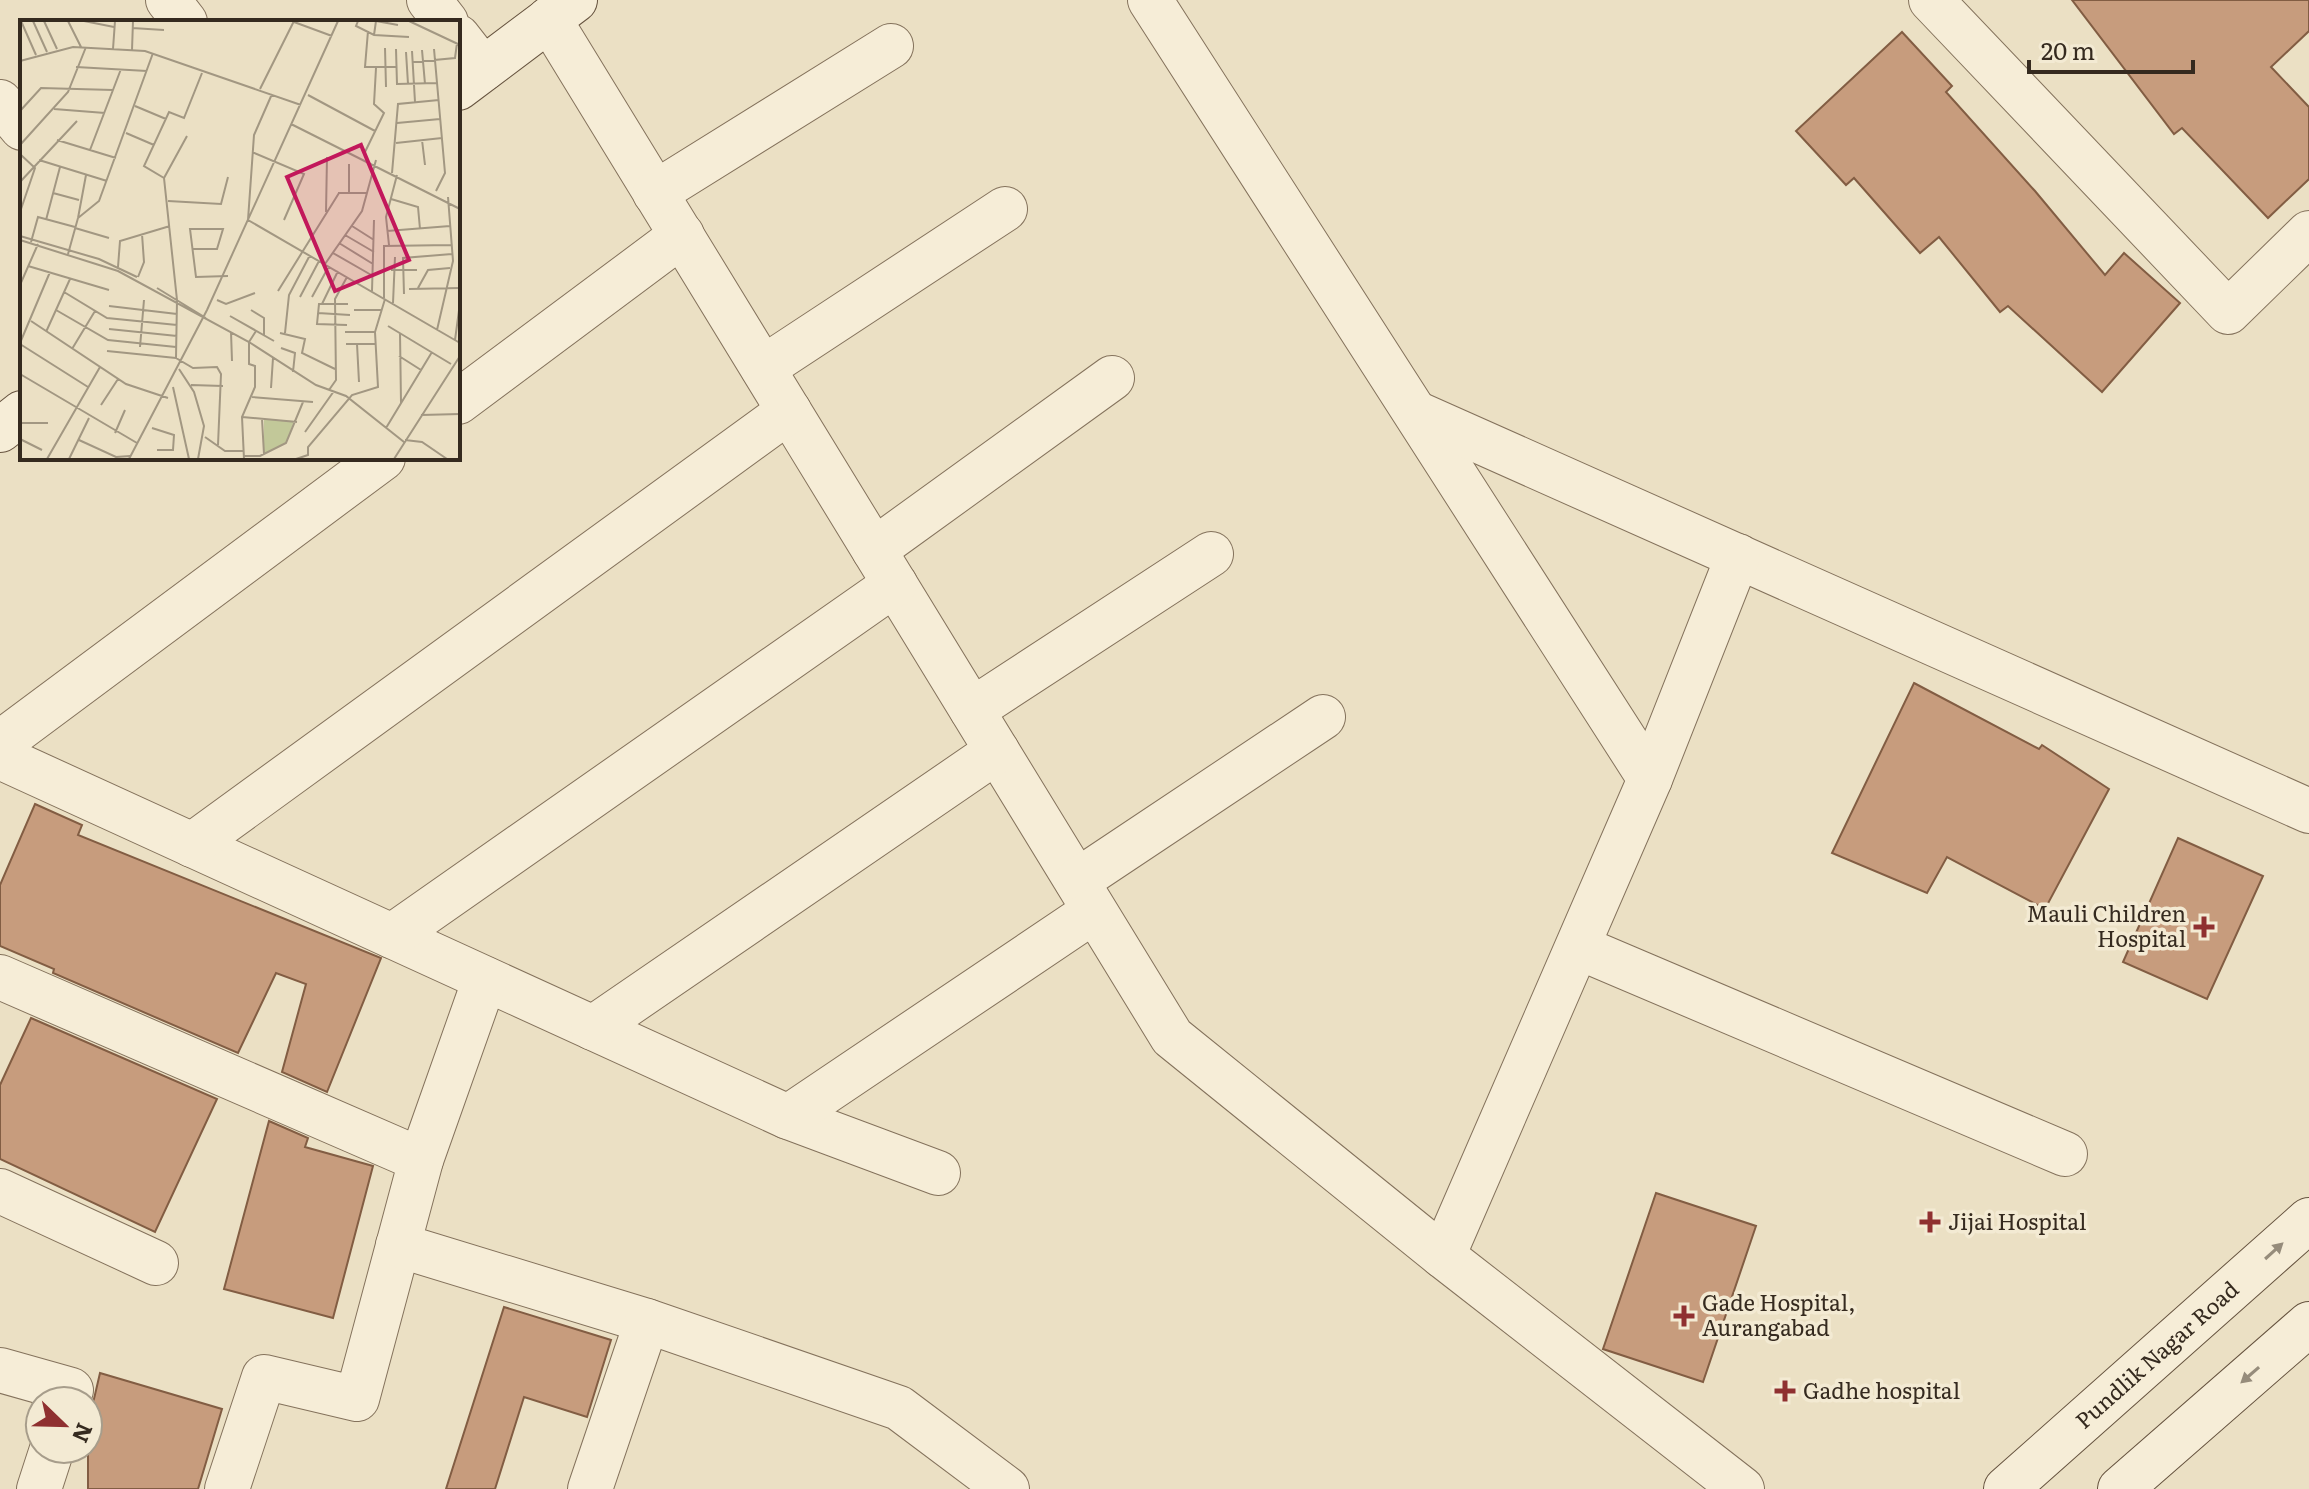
<svg xmlns="http://www.w3.org/2000/svg" width="2309" height="1489" viewBox="0 0 2309 1489" font-family="Literata,serif">
	<style>
		.building { fill: #c79c7d; stroke: #825d43; stroke-width: 2 }
		.lines { fill: none; stroke-linecap: round; stroke-linejoin: round }
		.street-casing { stroke: #84725c; stroke-width: 46 }
		.secondary-casing { stroke: #66533f; stroke-width: 46 }
		.street { stroke: #f6edd7; stroke-width: 44 }
		.secondary { stroke: #f6edd7; stroke-width: 44 }
		.oneway { fill: #968c7b }
		.poi-dot { fill: #8f3030; stroke: #f3ead3; stroke-width: 3 }
		.labels { text-anchor: middle; stroke-width: 7; stroke-linejoin: round; paint-order: stroke }
		.poi-label { font-size: 22px; fill: #352a1f; stroke: #f3ead3; text-anchor: start }
		.street-label { font-size: 22px; fill: #352a1f; stroke: #f3ead3 }
		.inset-road { fill: none; stroke: #a29782; stroke-width: 2 }
		.view { fill: #c2185b; fill-opacity: 0.15; stroke: #c2185b; stroke-width: 4 }
		.inset-edge { fill: none; stroke: #352a1f; stroke-width: 4 }
	</style>
	<rect width="100%" height="100%" fill="#ebe0c4"/>
	<!-- building -->
	<g class="building">
		<path d="M2072,0H2309V31L2271,67L2309,107V179L2268,218L2182,128L2174,134Z"/>
		<path d="M1902,32L1952,86L1946,92L2035,191L2105,275L2124,253L2180,303L2102,392L2008,306L2000,312L1939,237L1920,253L1854,178L1846,185L1796,131Z"/>
		<path d="M1914,683L2039,749L2042,745L2109,789L2045,909L1947,857L1927,893L1832,853Z"/>
		<path d="M35,804L82,825L78,835L381,958L327,1092L282,1072L306,984L276,973L238,1053L53,973L54,969L0,946V885Z"/>
		<path d="M2178,838L2263,876L2207,999L2123,962Z"/>
		<path d="M31,1018L217,1099L155,1232L0,1159V1085Z"/>
		<path d="M269,1121L308,1138L305,1147L373,1166L333,1318L224,1289Z"/>
		<path d="M1656,1193L1756,1226L1703,1382L1603,1349Z"/>
		<path d="M504,1307L611,1340L587,1417L524,1397L495,1489H446Z"/>
		<path d="M100,1373L222,1409L198,1489H88V1413L94,1399Z"/>
	</g>
	<g class="lines">
		<!-- street casing -->
		<g class="street-casing">
			<g id="street">
				<path d="M168,0L185,22"/>
				<path d="M429,0L446,22"/>
				<path d="M1150,0L1650,779"/>
				<path d="M1931,0L2228,312L2309,233"/>
				<path d="M549,19L1172,1037L1443,1256L1742,1489"/>
				<path d="M458,37L483,69"/>
				<path d="M0,102L22,128"/>
				<path d="M655,193L891,46"/>
				<path d="M763,368L1005,209"/>
				<path d="M458,402L682,235"/>
				<path d="M1416,413L2309,811"/>
				<path d="M874,550L1112,378"/>
				<path d="M972,710L1211,554"/>
				<path d="M0,743L383,458"/>
				<path d="M0,757L788,1117L938,1173"/>
				<path d="M192,845L789,411"/>
				<path d="M1077,881L1323,717"/>
				<path d="M392,936L895,584"/>
				<path d="M1578,947L2065,1154"/>
				<path d="M0,977L421,1160L357,1399L264,1377L227,1489"/>
				<path d="M593,1028L997,751"/>
				<path d="M788,1117L1094,911"/>
				<path d="M421,1160L485,979"/>
				<path d="M0,1191L156,1263"/>
				<path d="M398,1245L647,1321L899,1408L1007,1489"/>
				<path d="M1443,1256L1650,779L1738,556"/>
				<path d="M0,1370L71,1390L67,1401"/>
				<path d="M39,1489L52,1449"/>
				<path d="M590,1489L647,1321"/>
			</g>
		</g>
		<!-- secondary casing -->
		<g class="secondary-casing">
			<g id="secondary">
				<path d="M458,88L575,0"/>
				<path d="M0,430L22,413"/>
				<path id="s1" d="M2006,1489L2309,1220"/>
				<path d="M2120,1489L2309,1324"/>
			</g>
		</g>
		<!-- street -->
		<use href="#street" class="street"/>
		<!-- secondary -->
		<use href="#secondary" class="secondary"/>
	</g>
	<!-- one-way arrows -->
	<defs><path id="oneway-solid" d="M-6-.8H1V-3.2L6.5 0L1 3.2V.8H-6Z" transform="scale(2)"/></defs>
	<g class="oneway">
		<use href="#oneway-solid" transform="translate(2274 1251) rotate(-42)"/>
		<use href="#oneway-solid" transform="translate(2250 1375) rotate(139)"/>
	</g>
	<!-- markers -->
	<g class="poi-dot">
		<path d="M2200 915h8v8h8v8h-8v8h-8v-8h-8v-8h8z"/>
		<path d="M1926 1210h8v8h8v8h-8v8h-8v-8h-8v-8h8z"/>
		<path d="M1680 1304h8v8h8v8h-8v8h-8v-8h-8v-8h8z"/>
		<path d="M1781 1379h8v8h8v8h-8v8h-8v-8h-8v-8h8z"/>
	</g>
	<g class="labels">
		<!-- poi labels -->
		<g class="poi-label">
			<text x="2186" y="922" text-anchor="end">Mauli Children<tspan x="2186" dy="25">Hospital</tspan></text>
			<text x="1948" y="1230">Jijai Hospital</text>
			<text x="1702" y="1311">Gade Hospital,<tspan x="1702" dy="25">Aurangabad</tspan></text>
			<text x="1803" y="1399">Gadhe hospital</text>
		</g>
		<!-- street labels -->
		<g class="street-label">
			<text dy="8" stroke="none"><textPath href="#s1" startOffset="202">Pundlik Nagar Road</textPath></text>
		</g>
	</g>
	<!-- overview -->
	<g transform="translate(20 20)">
		<rect width="440" height="440" fill="#ebe0c4"/>
		<path d="M244,399L274,401L266,423L244,434Z" fill="#c2c899"/>
		<path class="inset-road" d="M1,1L16,35M13,1L27,32M24,1L37,29M48,1L61,27M64,1L94,7M338,1L336,6L354,15L389,17M389,1L440,25M274,2L312,16M112,8L144,10M348,11L345,47H377M354,15L356,1L378,5M365,28L366,67M93,29L95,1M376,29L377,64L417,63M414,29L425,153L416,171M112,30L113,1M402,30L405,64M392,31L395,82M386,32L388,64M0,41L53,27L125,31L281,85M393,42L435,38L437,23M56,47L127,51M240,69L274,1M252,74L234,115L228,200L440,323M288,75L355,111M115,86L146,99M34,89L85,93M0,91L21,68L93,70M377,103L420,99M271,104L440,189M106,113L134,125M167,116L144,158L157,280L156,338L173,348L197,347L201,354L198,425M37,120L96,138M402,120L405,145M376,123L422,118M0,125L48,72L66,27M70,130L101,49M232,132L284,154L264,200M0,134L15,148L0,192M344,134L364,93L354,84L356,48M19,140L87,161M329,144V173M372,153L378,84L419,80M144,158L124,146L149,92L164,98L182,53M0,162L57,101M33,173L59,180M318,173H347M371,179L398,187L400,209M148,181L201,184L208,157M306,192L307,137M58,198L66,155M26,200L40,147M332,206L354,220M55,208L89,218M367,211L430,206M325,215L354,232M0,216L79,239L117,257M0,220L98,251L229,322L296,365L326,376L384,422M11,222L18,197L55,207M319,223L353,244M369,225L366,197L377,155M173,229H197L203,209H170L176,257L208,256M313,233L353,256M48,234L58,198L79,181L133,33M305,244L342,191L356,140M8,246L89,270M98,247L100,221L150,206M371,250H397M118,257L124,242L122,214M0,265L18,224M137,268L186,298M398,268L408,250L430,248M389,269L440,268M258,271L319,173M352,271L354,200M44,272L87,298L157,305M384,274L383,238L432,234M280,277L299,241M292,277L309,246M364,278V226L431,225M197,280L206,284L235,273M373,283L375,237M302,284L318,251M89,286L157,294M36,290L88,320L156,327M231,290L244,298V315M334,290H362M298,293L330,295M210,296L254,321M11,301L106,364L148,378M327,305L297,304L299,284H328M368,306L431,344M89,309L157,316M417,310L433,241L428,177M26,312L50,259M211,312L212,341M325,312H355M260,313L285,319L282,333L315,349M265,313L269,275L290,235M380,313L381,383M435,320L440,283M0,323L30,252M0,324L68,367M326,324H355M337,324L339,362M120,327L124,280M261,328L275,333L273,352M52,329L75,291M87,331L156,338M379,336L401,350M159,349L174,372L184,406L178,439M0,354L117,423M171,365L203,366M153,367L169,439M251,368L253,338M309,370L316,360L315,279L327,257M232,377L293,382M81,385L98,359M401,395L440,394M222,397L277,402M242,399L244,434M0,403H28M132,408L154,415L153,430H137M366,408L412,332M285,412L314,371M95,413L105,390M185,417L205,431H224M0,419L22,430M59,420L96,437L110,436M385,420L402,422L427,439M224,436H240L266,423L283,382M27,439L80,347M49,439L69,398M109,439L187,290L318,1M224,439L222,397L235,367V346L229,344V322L236,311M276,439L288,435V427L332,375L358,367L355,312L365,279M374,439L440,336"/>
		<path class="view" d="M341,125L389,240L315,271L267,157Z"/>
		<rect width="440" height="440" class="inset-edge"/>
	</g>
	<!-- north arrow -->
	<g transform="translate(64 1425) rotate(113)"><circle r="38" fill="#f3ead3" stroke="#a79d8b" stroke-width="2"/>
	<path d="M0-6L14 30L0 20L-14 30Z" fill="#8f3030"/>
	<text y="-12" font-size="22" font-weight="bold" text-anchor="middle" fill="#352a1f">N</text>
	</g>
	<!-- scale -->
	<path d="M2029 60v12h164v-12" fill="none" stroke="#352a1f" stroke-width="4"/>
	<text x="2041" y="60" font-size="24" fill="#352a1f" stroke="#f3ead3" stroke-width="6" paint-order="stroke">20 m</text>
</svg>
